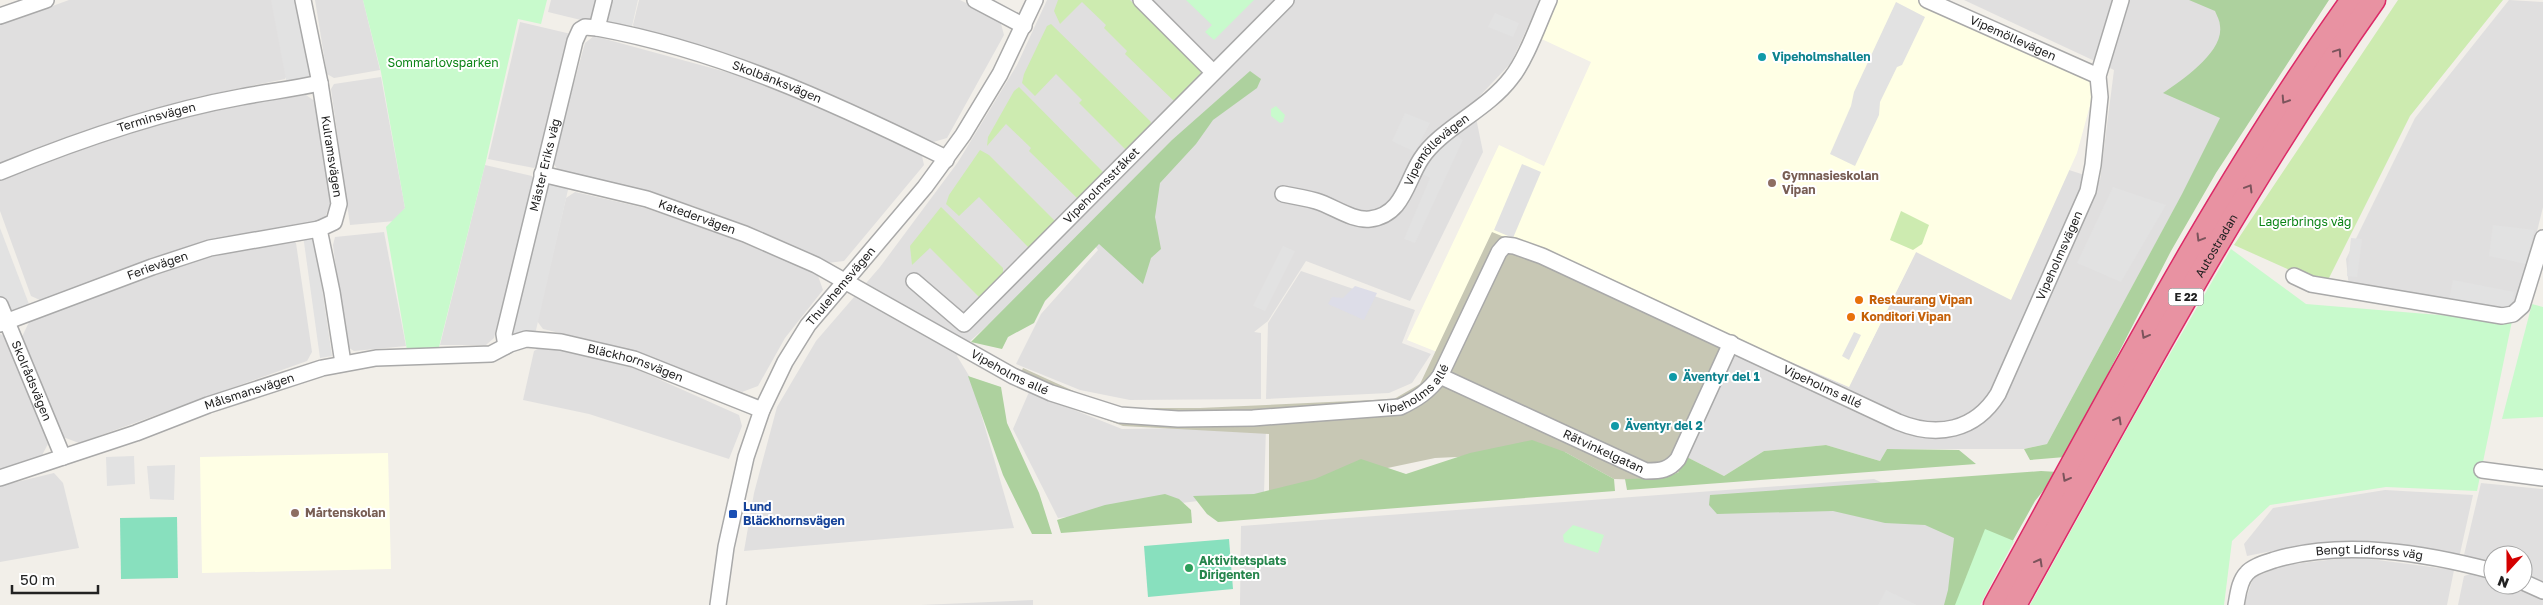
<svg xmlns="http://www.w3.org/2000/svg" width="2543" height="605" viewBox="0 0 2543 605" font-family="'Golos Text',sans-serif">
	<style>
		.residential { fill: #e0dfdf }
		.education { fill: #ffffe5 }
		.construction { fill: #c7c7b4 }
		.grass { fill: #cdebb0 }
		.forest { fill: #add19e }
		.park { fill: #c8facc }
		.pitch { fill: #88e0be }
		.parking { fill: #e2e2e2 }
		.plaza { fill: #dddde8 }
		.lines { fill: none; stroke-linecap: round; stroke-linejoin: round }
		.minor-casing { stroke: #a9a9a9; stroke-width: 18 }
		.highway-casing { stroke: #dc2a67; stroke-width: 25 }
		.minor { stroke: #fff; stroke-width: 15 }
		.highway { stroke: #e892a2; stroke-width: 22 }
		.oneway { stroke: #7b545c }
		.culture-dot { fill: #0f9aa8; stroke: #fff; stroke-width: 2 }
		.education-dot { fill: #8d6e63; stroke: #fff; stroke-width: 2 }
		.food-dot { fill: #e8710a; stroke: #fff; stroke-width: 2 }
		.transit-dot { fill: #1a4fb4; stroke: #fff; stroke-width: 2 }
		.leisure-dot { fill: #2e9e5b; stroke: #fff; stroke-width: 2 }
		.labels { text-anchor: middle; stroke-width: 4; stroke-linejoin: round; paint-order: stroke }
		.shield { fill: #fff; stroke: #646464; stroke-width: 1 }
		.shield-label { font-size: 11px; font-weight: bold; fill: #222 }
		.street-label { font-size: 12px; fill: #222; stroke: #fff }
		.culture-label { font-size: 12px; font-weight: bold; fill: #0d838f; stroke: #fff; text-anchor: start }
		.park-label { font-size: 12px; fill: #0c8416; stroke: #fff }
		.education-label { font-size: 12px; font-weight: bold; fill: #785e54; stroke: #fff; text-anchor: start }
		.food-label { font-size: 12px; font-weight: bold; fill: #c56008; stroke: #fff; text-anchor: start }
		.transit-label { font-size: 12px; font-weight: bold; fill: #164399; stroke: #fff; text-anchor: start }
		.leisure-label { font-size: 12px; font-weight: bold; fill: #27864d; stroke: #fff; text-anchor: start }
	</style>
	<rect width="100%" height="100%" fill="#f2efe9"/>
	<!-- residential -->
	<g class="residential">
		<path d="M69,0H273L288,72L285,79L197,97L91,130L0,163V25Z"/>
		<path d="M315,0H363L380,70L334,78L327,74Z"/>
		<path d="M551,0H601L598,15L589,22L548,12Z"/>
		<path d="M639,0H960L1000,20L1004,35L947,138L930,143L786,76L639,33L633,25Z"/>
		<path d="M1047,0H1540L1511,63L1473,103L1483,152L1410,301L1306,261L1268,321L1254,332L1261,333V399L1130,400L1080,390L1016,364L1041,314L1098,250L1088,236L969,342L957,356L971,379L1014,528L744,551L754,493L777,407L816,341L880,267L958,162L1017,65Z"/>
		<path d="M1964,0H2284L2180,202H2178L2047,444L2024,449H1887L1880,461L1826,445L1764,451L1724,476L1679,453L1730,336L1849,387L1916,252L2069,170L2100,180L2114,70Z"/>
		<path d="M2509,0L2543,2V207L2522,293L2513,310L2349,288L2346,259L2415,118Z"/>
		<path d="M520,22L571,34L539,166L534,168L488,159Z"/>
		<path d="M594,36L752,79L867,128L922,156L924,165L844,261L827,263L694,206L559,171L552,162L585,43Z"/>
		<path d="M381,77L405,208L395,221L350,225L331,89L334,84Z"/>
		<path d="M306,95L316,102L331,202L324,220L204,241L42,301L31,296L0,211V179L155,118Z"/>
		<path d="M485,165L532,176L534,180L494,338L486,345H440Z"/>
		<path d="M575,192L645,208L731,238L817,273L823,290L785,338L758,386L742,392L632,350L543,329L537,321L566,198Z"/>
		<path d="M384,232L406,346L354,351L346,346L333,245L335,237Z"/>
		<path d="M285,237L296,243L312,352L307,361L79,443L63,437L20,341L30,320L190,254Z"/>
		<path d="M1301,271L1415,310L1402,343L1431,354L1412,383L1389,393L1266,399L1268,323Z"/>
		<path d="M0,334L7,337L48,444L41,457L0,470Z"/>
		<path d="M544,345L636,369L739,415L742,426L729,459L589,414L523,400L534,351Z"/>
		<path d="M1029,392L1122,429L1266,427L1264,493L1058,518L1013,429Z"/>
		<path d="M54,473L63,483L79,548L0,562V486Z"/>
		<path d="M1874,479L1985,529L1955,605H1240L1241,526Z"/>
		<path d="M2481,483L2543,489V583L2523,574V555H2493V564L2464,555Z"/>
		<path d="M2385,490L2473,495L2459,558L2366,547L2272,551L2247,556L2244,544L2273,508Z"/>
		<path d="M2355,557L2454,570L2447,605H2244L2253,578L2284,565Z"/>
		<path d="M2473,573L2493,579V585H2509L2543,597V605H2458L2464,576Z"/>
		<path d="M1033,600V605H921Z"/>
	</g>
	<!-- education -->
	<g class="education">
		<path d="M1549,0H1927L2098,76L2077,153L2011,300L1916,252L1849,387L1492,233L1437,352L1407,340L1499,145L1544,166L1591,62L1533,35Z"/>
		<path d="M388,453L391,569L202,573L200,457Z"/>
	</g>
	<!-- construction -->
	<path class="construction" d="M1492,232L1553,257L1730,336L1679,453V472L1664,478L1645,480L1614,479L1565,452L1435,458L1269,493V434L1123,426L1016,386L1023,368L1111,408H1200L1394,399L1420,384Z"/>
	<!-- grass -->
	<g class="grass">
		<path d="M1058,0H1130L1201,70L1200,77L1175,102L1125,54L1127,51L1104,28L1106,25L1082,2L1060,24L1054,11Z"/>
		<path d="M2398,0H2503L2410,116L2325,286L2234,245Z"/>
		<path d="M1051,24L1151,122L1149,128L1126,150L1079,103L1082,100L1056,74L1035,96L1022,83L1024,74L1047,26Z"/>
		<path d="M1019,87L1104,173L1078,199L1029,151L1031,148L1006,124L987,146L988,137L1014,91Z"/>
		<path d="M980,150L989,155L1055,221L1029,248L979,197L959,216L946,204L949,195Z"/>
		<path d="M941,207L1003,268V274L979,297L930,248L912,265L910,246Z"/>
		<path d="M1901,211L1929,225L1922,244L1913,250L1890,240Z"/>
	</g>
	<!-- forest -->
	<g class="forest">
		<path d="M2189,0H2329L2216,173L2171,251L2065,457L2030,460L2024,449L2047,444L2182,194L2220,118L2163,93C2181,81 2224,52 2220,26C2220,21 2217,16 2215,11Z"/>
		<path d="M1250,71L1261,79L1257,88L1213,120L1196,144L1160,183L1155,217L1161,249L1151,258L1143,284L1099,244L1045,301L1034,323L1008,337L1002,349L971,342L1172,140Z"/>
		<path d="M968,376L1001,387L1007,423L1039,493L1052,534H1032L1003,475Z"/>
		<path d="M1532,440L1565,452L1614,479L1615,491L1218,522L1207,514L1193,496L1254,494L1315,479L1361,459L1406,474L1470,453Z"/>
		<path d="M1826,445L1880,461L1887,449L1959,450L1976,464L1627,490L1625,479L1664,478L1679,472V453L1724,476L1764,451Z"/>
		<path d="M2041,471L2058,472L2035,501L1977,605H1944L1948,590L1954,538L1925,525L1885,523L1833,511L1717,514L1709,505L1710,495Z"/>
		<path d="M1165,494L1179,499L1191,510L1192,523L1061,533L1057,520L1105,505Z"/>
	</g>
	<!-- park -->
	<g class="park">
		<path d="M363,0H547L541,24L518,19L486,161L437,355L408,356L386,227L405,208L381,72Z"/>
		<path d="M1186,0H1254L1214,40L1205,32L1212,25Z"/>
		<path d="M1276,106L1285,115L1283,122L1280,123L1271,116V109Z"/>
		<path d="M2231,249L2306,304L2512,321L2477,491L2386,487L2270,505L2232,541L2224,605H2030L2142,402Z"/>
		<path d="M2532,304L2543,307V417L2502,419Z"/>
		<path d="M1573,525L1604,535L1598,553L1564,542L1563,535Z"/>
		<path d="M1985,529L2014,541L1980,605H1955Z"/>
	</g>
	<!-- pitch -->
	<g class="pitch">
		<path d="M177,517L178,578L121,579L120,518Z"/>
		<path d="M1229,539L1233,589L1148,597L1144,546Z"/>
	</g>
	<!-- parking -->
	<g class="parking">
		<path d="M271,0H303L320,83L288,90Z"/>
		<path d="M604,0H638L630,35L597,28Z"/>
		<path d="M1896,2L1925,17L1902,65L1897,67L1880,102L1879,115L1855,166L1830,154L1851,106L1854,92Z"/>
		<path d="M1495,13L1519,23L1513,37L1488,27Z"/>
		<path d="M1405,113L1430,123L1415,152L1392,141Z"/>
		<path d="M1454,135L1463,140L1415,243L1404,239L1430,178L1422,174L1429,158Z"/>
		<path d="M1522,164L1541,172L1513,238L1494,230Z"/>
		<path d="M542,174L570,181L534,339H504Z"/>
		<path d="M2113,187L2166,205L2121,282L2077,263Z"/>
		<path d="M2493,225L2534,230L2526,264L2489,256Z"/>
		<path d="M0,228L32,312L6,322L0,305Z"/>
		<path d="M314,233L332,356L320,358L303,235Z"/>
		<path d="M2351,238L2362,239L2357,277L2347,276Z"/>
		<path d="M1283,246L1295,251L1265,311L1253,306Z"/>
		<path d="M2453,280L2514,292L2511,312L2449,300Z"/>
		<path d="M1854,332L1861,335L1849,360L1842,356Z"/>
		<path d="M134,456L135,484L107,486L106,457Z"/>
		<path d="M175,465L174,500L150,499L147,466Z"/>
		<path d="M1886,590L1917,605H1878Z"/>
	</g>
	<!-- plaza -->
	<path class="plaza" d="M1355,286L1377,293L1364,320L1328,304L1332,297L1343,298Z"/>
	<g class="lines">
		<!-- minor casing -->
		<g class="minor-casing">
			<g id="minor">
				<path id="s1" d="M303,0L320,83L339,204L334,222L319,229L332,292L343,363"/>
				<path d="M975,0L1024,26"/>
				<path d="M1141,0L1213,72"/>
				<path id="s2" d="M1927,0L2098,76"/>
				<path d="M0,16L46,0"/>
				<path id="s3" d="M597,28C718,50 830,101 940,155L946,160"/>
				<path id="s4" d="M0,172C78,140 158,112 241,97C267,92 293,89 320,83"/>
				<path id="s5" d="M542,174L647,199L745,234L816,265L1013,376L1051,393L1120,415L1178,419L1253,418L1400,407C1417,399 1429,391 1440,376L1499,252L1505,245L1514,246L1542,256L1898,422C1937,438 1975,431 1998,394L2088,191L2093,165L2100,97L2098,76L2121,0"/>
				<path id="s6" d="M1283,194C1294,196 1305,198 1316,201C1333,206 1352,221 1370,219C1403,215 1406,182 1421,159C1440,129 1487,110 1511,78C1526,60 1539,22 1549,0"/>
				<path d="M2294,276L2311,284L2502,316L2513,314L2522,306L2543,238"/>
				<path id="s7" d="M914,281L964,324L1286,0"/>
				<path id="s8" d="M0,305L63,457"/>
				<path id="s9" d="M0,324L152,267L210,248L319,229"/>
				<path id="s10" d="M506,346L504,334L575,41L580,30L585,27L597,28L604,0"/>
				<path id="s11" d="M1440,376L1646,471C1661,471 1669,470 1678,459L1731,343"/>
				<path d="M2482,470L2543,478"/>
				<path id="s12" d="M0,478L136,433L208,405L322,368L376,358L491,354L510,344L526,339L561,342L634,359L762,410"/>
				<path d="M2523,582L2543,591"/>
				<path id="s13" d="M718,605L726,547L746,457L762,410L785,362L808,325L925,187L963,135L1000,74L1035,0"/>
				<path id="s14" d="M2236,605C2238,595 2239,581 2247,573C2253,566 2266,563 2274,560C2344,539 2425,553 2493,571"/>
			</g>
		</g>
		<!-- highway casing -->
		<g class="highway-casing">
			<g id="highway">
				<path d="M1995,605C2108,400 2216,190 2352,0"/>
				<path id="s15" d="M2015,605C2129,400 2238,192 2374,0"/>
			</g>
		</g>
		<!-- minor -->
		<use href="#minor" class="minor"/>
		<!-- highway -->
		<use href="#highway" class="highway"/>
	</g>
	<!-- one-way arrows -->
	<defs><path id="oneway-chevron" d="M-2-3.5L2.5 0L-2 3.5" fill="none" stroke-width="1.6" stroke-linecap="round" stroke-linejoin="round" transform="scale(1.25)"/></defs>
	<g class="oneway">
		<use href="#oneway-chevron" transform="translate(2338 52) rotate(-56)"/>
		<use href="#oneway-chevron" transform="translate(2285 100) rotate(123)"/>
		<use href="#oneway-chevron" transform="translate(2249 188) rotate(-59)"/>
		<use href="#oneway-chevron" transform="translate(2200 238) rotate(121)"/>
		<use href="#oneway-chevron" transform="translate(2145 335) rotate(119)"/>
		<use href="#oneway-chevron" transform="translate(2118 420) rotate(-61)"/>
		<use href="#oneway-chevron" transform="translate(2066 478) rotate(119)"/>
		<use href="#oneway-chevron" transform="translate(2039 562) rotate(-61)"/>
	</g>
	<!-- markers -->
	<g class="culture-dot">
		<circle cx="1762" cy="57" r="5"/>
		<circle cx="1673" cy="377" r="5"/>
		<circle cx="1615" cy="426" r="5"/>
	</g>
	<g class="education-dot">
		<circle cx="1772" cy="183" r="5"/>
		<circle cx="295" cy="513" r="5"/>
	</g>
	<g class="food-dot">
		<circle cx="1859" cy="300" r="5"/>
		<circle cx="1851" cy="317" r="5"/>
	</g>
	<rect class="transit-dot" x="728" y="509" width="10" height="10" rx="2.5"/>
	<circle class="leisure-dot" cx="1189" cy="568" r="5"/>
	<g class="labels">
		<!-- shield labels -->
		<rect class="shield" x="2168.5" y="288.5" width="35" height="17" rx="4"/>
		<g class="shield-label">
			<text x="2186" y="301">E 22</text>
		</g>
		<!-- street labels -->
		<g class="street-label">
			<text dy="4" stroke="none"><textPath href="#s2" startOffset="94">Vipemöllevägen</textPath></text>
			<text dy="4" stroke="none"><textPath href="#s3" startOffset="188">Skolbänksvägen</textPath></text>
			<text dy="4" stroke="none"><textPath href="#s4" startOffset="166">Terminsvägen</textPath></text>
			<text dy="4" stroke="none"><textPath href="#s6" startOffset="191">Vipemöllevägen</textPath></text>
			<text dy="4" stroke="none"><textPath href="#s1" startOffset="159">Kulramsvägen</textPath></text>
			<text dy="4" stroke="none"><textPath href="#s10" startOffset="186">Mäster Eriks väg</textPath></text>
			<text dy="4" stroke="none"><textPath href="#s7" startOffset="261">Vipeholmsstråket</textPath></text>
			<text dy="4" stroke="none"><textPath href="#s5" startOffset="161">Katedervägen</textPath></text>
			<text dy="4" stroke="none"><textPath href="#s15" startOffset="412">Autostradan</textPath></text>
			<text dy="4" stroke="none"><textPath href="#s5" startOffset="1805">Vipeholmsvägen</textPath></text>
			<text dy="4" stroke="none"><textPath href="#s9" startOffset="168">Ferievägen</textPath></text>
			<text dy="4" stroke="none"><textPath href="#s13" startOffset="348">Thulehemsvägen</textPath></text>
			<text dy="4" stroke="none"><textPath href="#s12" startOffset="661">Bläckhornsvägen</textPath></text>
			<text dy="4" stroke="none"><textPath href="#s5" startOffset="511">Vipeholms allé</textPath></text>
			<text dy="4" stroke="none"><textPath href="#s8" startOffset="82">Skolrådsvägen</textPath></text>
			<text dy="4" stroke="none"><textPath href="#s5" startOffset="931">Vipeholms allé</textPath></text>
			<text dy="4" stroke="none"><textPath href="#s5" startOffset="1456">Vipeholms allé</textPath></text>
			<text dy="4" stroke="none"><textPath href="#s12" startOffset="264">Målsmansvägen</textPath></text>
			<text dy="4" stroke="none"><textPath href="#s11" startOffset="180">Rätvinkelgatan</textPath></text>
			<text dy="4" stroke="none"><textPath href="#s14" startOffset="161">Bengt Lidforss väg</textPath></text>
		</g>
		<!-- culture labels -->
		<g class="culture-label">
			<text x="1772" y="61">Vipeholmshallen</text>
			<text x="1683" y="381">Äventyr del 1</text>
			<text x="1625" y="430">Äventyr del 2</text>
		</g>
		<!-- park labels -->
		<g class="park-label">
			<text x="443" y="67">Sommarlovsparken</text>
			<text x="2305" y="226">Lagerbrings väg</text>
		</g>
		<!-- education labels -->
		<g class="education-label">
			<text x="1782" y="180">Gymnasieskolan<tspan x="1782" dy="14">Vipan</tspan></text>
			<text x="305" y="517">Mårtenskolan</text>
		</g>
		<!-- food labels -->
		<g class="food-label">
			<text x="1869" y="304">Restaurang Vipan</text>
			<text x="1861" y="321">Konditori Vipan</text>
		</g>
		<!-- transit labels -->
		<g class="transit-label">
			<text x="743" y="511">Lund<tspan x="743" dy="14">Bläckhornsvägen</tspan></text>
		</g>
		<!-- leisure labels -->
		<g class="leisure-label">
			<text x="1199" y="565">Aktivitetsplats<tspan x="1199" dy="14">Dirigenten</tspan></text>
		</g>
	</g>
	<!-- north arrow -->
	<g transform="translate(2508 570) rotate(201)"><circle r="24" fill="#ffffff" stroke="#a7a7a7"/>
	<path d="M0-4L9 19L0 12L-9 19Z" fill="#d40000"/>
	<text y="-8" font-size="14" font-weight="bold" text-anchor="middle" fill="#222222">N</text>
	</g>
	<!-- scale -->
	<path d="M12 585v8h86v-8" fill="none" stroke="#222222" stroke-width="2.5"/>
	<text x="20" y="585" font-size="15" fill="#222222" stroke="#ffffff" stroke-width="4" paint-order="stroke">50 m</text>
</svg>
